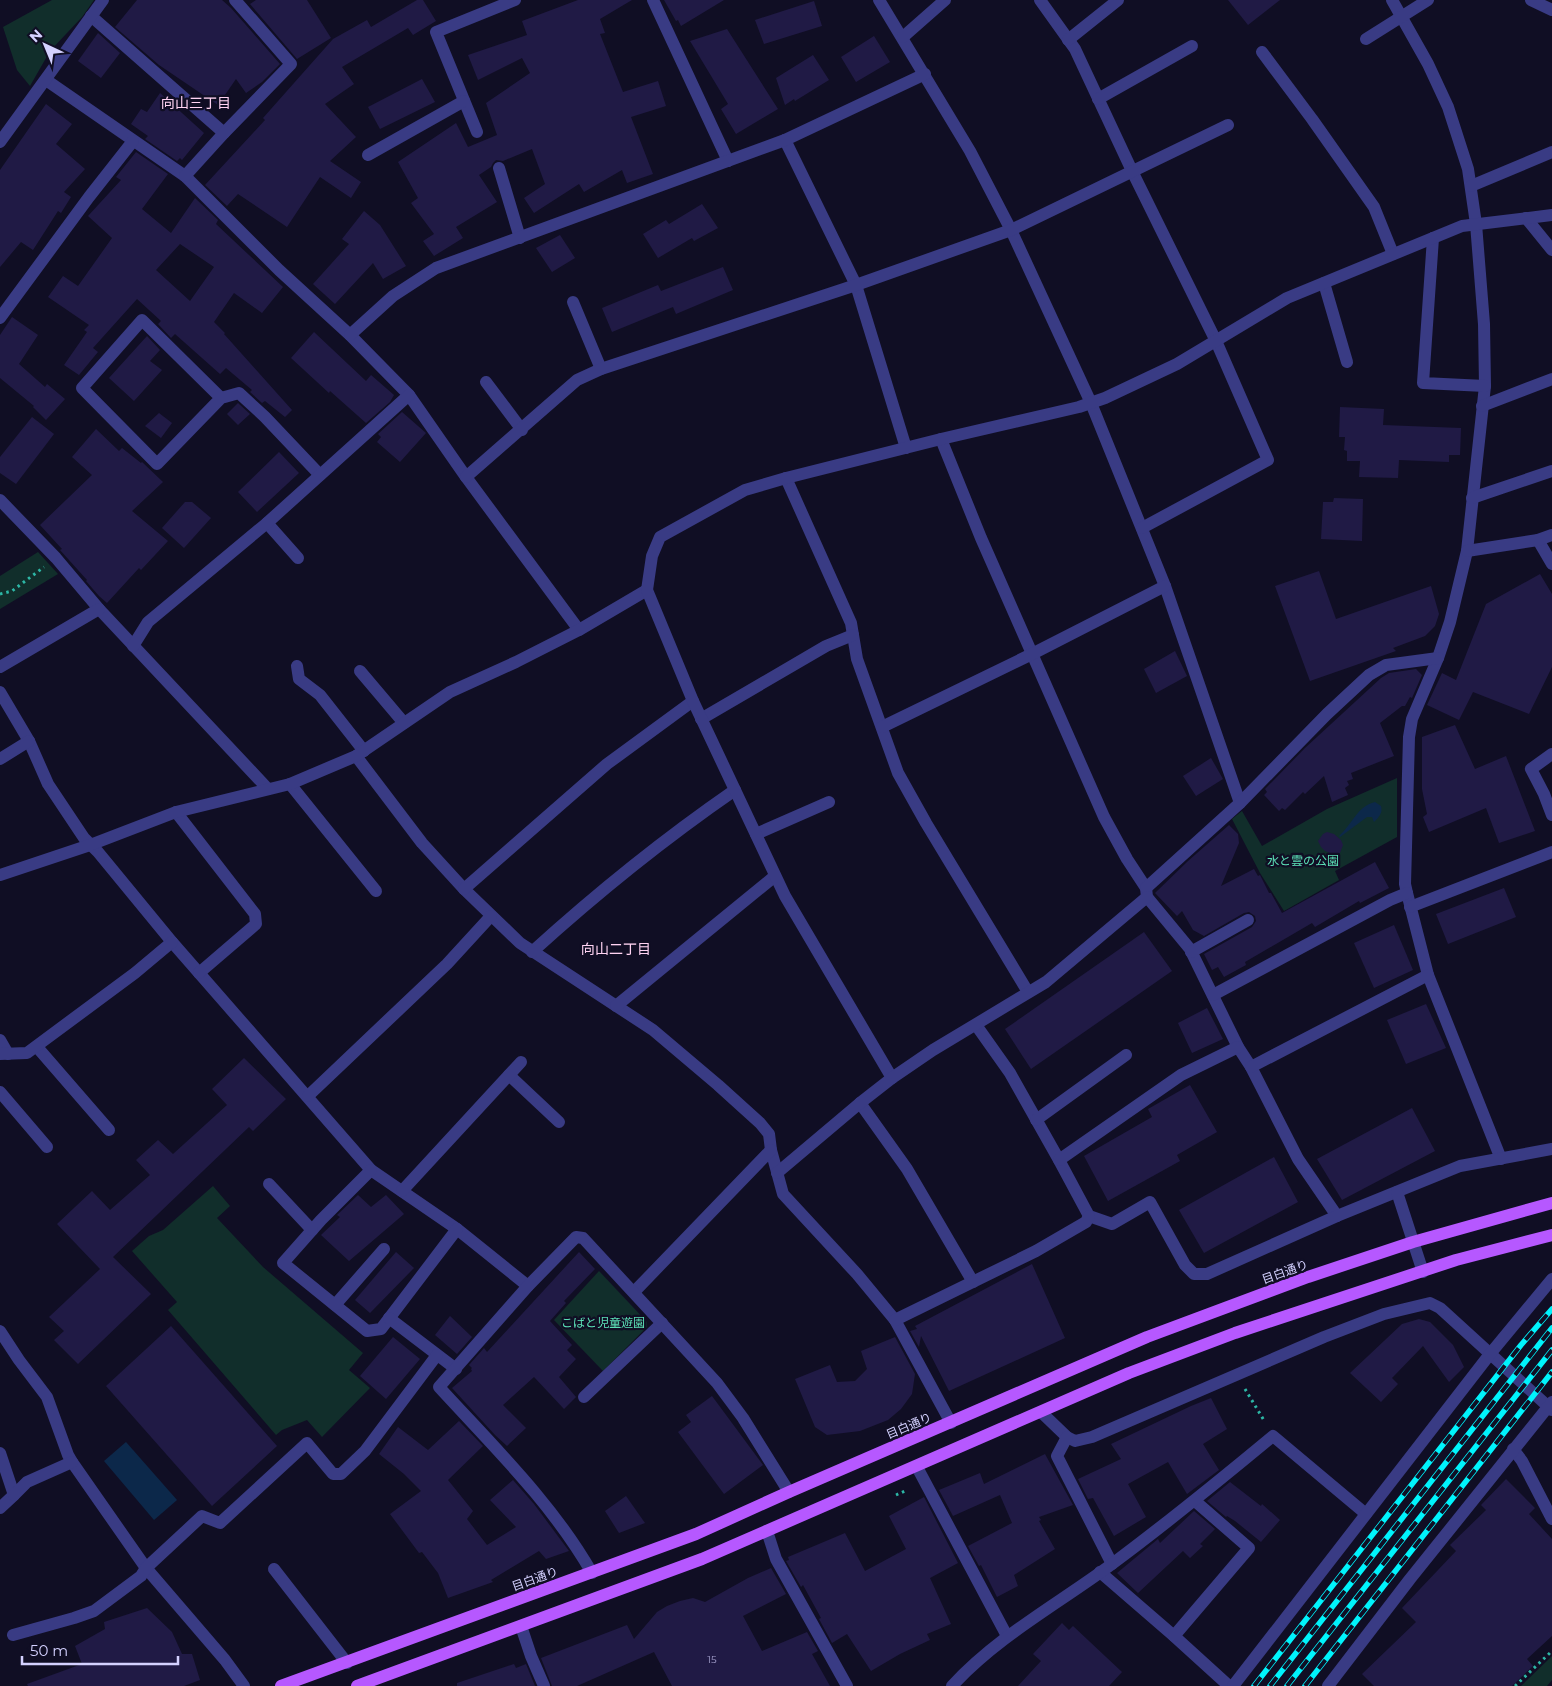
<svg xmlns="http://www.w3.org/2000/svg" width="1552" height="1686" viewBox="0 0 1552 1686" font-family="Montserrat,'Noto Sans JP',sans-serif">
	<style>
		.green { fill: #112e2b }
		.water { fill: #0c284a }
		.building { fill: #201a45; fill-rule: evenodd }
		.lines { fill: none; stroke-linecap: round; stroke-linejoin: round }
		.path { stroke: #2db7a6; stroke-width: 3; stroke-dasharray: 2.5 4; stroke-linecap: butt }
		.minor { stroke: #393b84; stroke-width: 12 }
		.major { stroke: #b658ff; stroke-width: 12 }
		.rail-casing { stroke: #00f3fc; stroke-width: 5.5 }
		.rail { stroke: #100e24; stroke-width: 4; stroke-dasharray: 11; stroke-linecap: butt }
		.labels { text-anchor: middle; stroke-width: 4.5; stroke-linejoin: round; paint-order: stroke }
		.number-label { font-size: 10px; fill: #a7a3d0 }
		.park-label { font-size: 12px; fill: #5ce1b7; stroke: #100e24 }
		.street-label { font-size: 12px; fill: #d4d1ff; stroke: #100e24 }
		.neighbourhood-label { font-size: 14px; fill: #ffd3f2; stroke: #100e24 }
	</style>
	<rect width="100%" height="100%" fill="#100e24"/>
	<!-- green -->
	<g class="green">
		<path d="M52,0H94L82,17L50,51L30,86L17,70L3,27Z"/>
		<path d="M38,552L58,574L0,609V576Z"/>
		<path d="M1397,778V837L1335,871L1339,880L1284,911L1260,873L1232,819L1242,811L1262,846L1327,809Z"/>
		<path d="M213,1186L230,1206L217,1218L263,1267L363,1353L349,1370L370,1388L322,1437L307,1420L282,1430L276,1435L168,1310L177,1302L132,1251L149,1236L163,1230Z"/>
		<path d="M599,1271L647,1322V1327L603,1371L554,1320Z"/>
		<path d="M1552,1656V1680L1547,1686H1521Z"/>
	</g>
	<!-- water -->
	<g class="water">
		<path d="M1375,802L1381,806C1383,813 1379,817 1374,822L1372,817H1367L1340,837L1339,836C1352,825 1357,806 1375,802Z"/>
		<path d="M126,1442L177,1500L154,1520L104,1461Z"/>
	</g>
	<!-- building -->
	<g class="building">
		<path d="M137,0H222L231,8L280,64L262,82L246,93L236,79L218,105L159,65L115,27Z"/>
		<path d="M256,0H307L331,38L297,59L250,4Z"/>
		<path d="M417,0H423L436,21L413,35L408,28L342,67L354,84L325,104L356,137L330,161L361,182L351,198L320,177L287,227L238,194L227,206L205,185L265,120L263,118L333,39L367,20L371,27Z"/>
		<path d="M578,0H632L600,19L605,33L600,34L623,92L658,81L666,106L631,117L653,174L627,183L622,170L584,192L579,184L534,213L524,198L545,184L532,149L503,161L496,160L493,163L491,167L479,175L497,202L456,227L463,238L434,256L423,241L434,234L411,203L418,198L398,162L456,123L468,147L497,135L486,103L530,73L522,58L478,80L468,55L527,35L522,21Z"/>
		<path d="M664,0H724L681,26L678,20L676,21Z"/>
		<path d="M1228,0H1280L1248,25Z"/>
		<path d="M814,1L822,26L764,44L755,20Z"/>
		<path d="M727,29L778,109L736,134L721,109L728,104L690,41Z"/>
		<path d="M98,33L120,53L101,78L78,61Z"/>
		<path d="M874,36L890,62L856,82L841,57Z"/>
		<path d="M813,55L829,80L795,101L794,99L785,105L776,78Z"/>
		<path d="M422,79L435,102L380,129L368,107Z"/>
		<path d="M160,93L204,133L182,160L180,158L177,161L145,139L148,136L131,124L141,109L147,112Z"/>
		<path d="M46,104L72,124L56,144L85,169L64,192L71,197L61,213L58,211L33,250L21,242L0,267V170Z"/>
		<path d="M136,152L168,174L142,209L171,233L195,198L218,220L216,224L283,287L262,313L234,293L214,322L225,333L224,334L292,410L285,417L265,401L262,403L250,392L252,390L226,368L220,374L175,334L171,338L158,324L161,321L137,299L93,348L98,352L79,375L64,365L87,332L84,330L89,325L48,297L63,276L78,286L112,238L88,216L121,180L116,177ZM180,244L214,267L190,301L156,270Z"/>
		<path d="M702,204L718,228L694,241L692,238L658,258L643,234L666,220L669,224Z"/>
		<path d="M364,211L380,225L406,266L383,279L373,263L335,304L313,284L349,244L342,239Z"/>
		<path d="M560,235L575,258L552,272L536,248Z"/>
		<path d="M723,267L733,290L676,314L673,307L612,332L602,308L658,285L661,291Z"/>
		<path d="M12,317L38,335L19,364L45,387L47,384L65,399L46,420L33,407L34,406L0,378V335Z"/>
		<path d="M314,332L366,381L371,375L394,395L390,402L366,423L330,391L329,393L291,358Z"/>
		<path d="M147,336L160,350L150,361L162,370L134,401L109,378Z"/>
		<path d="M238,403L250,414L238,425L227,414Z"/>
		<path d="M1340,407L1384,409L1383,425L1461,428L1460,455H1449V462L1399,460L1398,478L1359,477L1360,461H1347V451L1344,450L1345,437H1339Z"/>
		<path d="M402,412L426,433L400,462L377,442L381,437L378,434Z"/>
		<path d="M159,413L172,423L161,438L145,426Z"/>
		<path d="M32,417L54,434L16,484L0,473V457Z"/>
		<path d="M96,429L119,451L122,448L141,463L142,462L163,482L132,511L168,541L141,570L139,568L107,603L99,596L86,581L87,580L60,550L62,549L40,525L92,475L72,457Z"/>
		<path d="M279,452L299,473L257,512L238,492Z"/>
		<path d="M1334,498L1363,499L1362,541L1321,539L1323,502H1333Z"/>
		<path d="M185,502H192L211,518L184,548L162,528Z"/>
		<path d="M1319,571L1336,619L1431,586L1439,614L1435,626L1425,636L1393,648L1396,651L1310,681L1275,586Z"/>
		<path d="M1540,574L1552,594V667L1529,714L1473,692L1459,720L1427,705L1442,673L1456,680L1486,604Z"/>
		<path d="M1175,651L1187,676L1156,693L1144,669Z"/>
		<path d="M1416,669L1422,675L1412,698L1410,697L1405,706H1402L1380,723L1394,756L1351,773L1353,779L1347,781L1349,785L1345,788L1348,795L1332,802L1324,776L1305,794L1303,792L1285,810L1282,808L1279,811L1264,795L1267,792L1265,789L1305,748L1381,678L1389,673Z"/>
		<path d="M1455,725L1475,769L1506,756L1535,831L1499,843L1486,808L1429,832L1423,817L1427,814L1422,789V737Z"/>
		<path d="M1211,758L1223,779L1196,796L1183,776Z"/>
		<path d="M1229,825L1238,834L1239,843L1221,886L1254,869L1258,876L1260,875L1269,893H1271L1282,913L1375,862L1389,888L1360,903L1359,901L1315,927L1312,923L1245,962L1246,965L1224,977L1218,967L1212,970L1204,954L1252,927L1256,921L1255,916L1249,912L1244,913L1204,936L1193,930L1182,911L1177,916L1155,893L1188,861Z"/>
		<path d="M1327,832L1334,834L1341,840L1343,845L1340,853H1330L1325,851L1321,847L1318,841L1323,834Z"/>
		<path d="M1504,888L1516,917L1448,944L1436,914Z"/>
		<path d="M1394,925L1413,970L1374,988L1354,943Z"/>
		<path d="M1144,932L1172,971L1031,1069L1005,1029Z"/>
		<path d="M1426,1004L1446,1048L1406,1064L1387,1020Z"/>
		<path d="M1207,1008L1223,1039L1192,1053L1178,1023Z"/>
		<path d="M244,1058L286,1099L253,1131L249,1127L113,1257L151,1294L78,1364L54,1340L64,1331L49,1317L100,1269L57,1224L92,1191L110,1210L150,1175L136,1160L158,1140L173,1154L227,1105L212,1089Z"/>
		<path d="M1190,1085L1217,1132L1177,1155L1180,1161L1108,1201L1084,1156L1152,1117L1148,1109Z"/>
		<path d="M1412,1108L1435,1151L1342,1200L1317,1159Z"/>
		<path d="M1274,1157L1298,1202L1204,1253L1179,1210Z"/>
		<path d="M358,1195L371,1207L386,1195L404,1214L349,1261L321,1235L340,1217L337,1215Z"/>
		<path d="M396,1252L414,1268L370,1313L355,1300Z"/>
		<path d="M579,1252L595,1269L564,1301L566,1303L550,1321L572,1345L567,1350L576,1359L559,1377L576,1397L564,1409L534,1377L503,1405L526,1428L507,1446L495,1435L452,1388L472,1371L471,1369L472,1368L469,1365L484,1348L487,1352Z"/>
		<path d="M1032,1264L1065,1338L949,1391L921,1336L919,1347L910,1331L917,1329L915,1326Z"/>
		<path d="M450,1316L472,1337L457,1354L435,1335Z"/>
		<path d="M1419,1319L1430,1322L1453,1345L1464,1367L1449,1382L1423,1346L1392,1378L1398,1384L1381,1402L1350,1373L1402,1324Z"/>
		<path d="M171,1326L277,1446L212,1506L106,1386Z"/>
		<path d="M393,1337L420,1359L386,1399L360,1376Z"/>
		<path d="M895,1337L915,1374L912,1394L901,1409L888,1420L860,1431L827,1435L815,1427L795,1379L830,1365L837,1382L855,1381L867,1369L861,1351Z"/>
		<path d="M712,1396L763,1465L724,1494L678,1432L691,1422L686,1415Z"/>
		<path d="M1211,1398L1227,1429L1203,1444L1219,1470L1187,1494L1168,1462L1128,1484L1146,1517L1114,1536L1093,1498L1088,1499L1078,1479L1121,1459L1111,1444L1191,1406Z"/>
		<path d="M459,1421L483,1446L448,1480L473,1511L467,1519L487,1545L516,1527L490,1500L513,1480L534,1504L569,1551L546,1559L539,1551L491,1580L493,1582L448,1598L438,1573L422,1552L419,1553L390,1514L421,1491L404,1474L379,1454L398,1427L428,1450Z"/>
		<path d="M1045,1454L1073,1505L1039,1517L1041,1520L1039,1521L1055,1549L1014,1575L1018,1586L997,1597L981,1565L979,1566L968,1546L1012,1523L1000,1495L953,1516L939,1490L980,1473L984,1484Z"/>
		<path d="M1506,1479L1535,1508L1529,1514L1552,1539V1636L1527,1659L1533,1666L1512,1686H1374L1362,1674L1416,1622L1402,1608L1456,1551L1450,1545L1486,1510L1481,1505Z"/>
		<path d="M1230,1482L1261,1506L1262,1504L1280,1520L1261,1542L1235,1521L1227,1516L1226,1517L1207,1501Z"/>
		<path d="M626,1496L645,1523L619,1533L605,1511Z"/>
		<path d="M924,1497L958,1563L930,1578L951,1624L927,1634L930,1640L900,1654L871,1671L847,1634L832,1643L819,1619L821,1618L803,1585L801,1587L786,1561L789,1560L788,1557L845,1533L865,1571L906,1549L889,1516Z"/>
		<path d="M1194,1511L1215,1529L1200,1544L1203,1546L1190,1558L1183,1551L1138,1593L1117,1573L1158,1539L1160,1543Z"/>
		<path d="M771,1568L786,1594L743,1616L762,1651L807,1632L818,1651L812,1654L830,1686H672L654,1652L577,1686H552L541,1658L627,1625L634,1639L657,1612L667,1606L680,1601L693,1598L705,1602L748,1578Z"/>
		<path d="M147,1608L172,1632L182,1654H192L200,1680L184,1686H28L27,1684L82,1664L75,1646L105,1629L104,1622Z"/>
		<path d="M1062,1623L1069,1630L1073,1626L1122,1672L1109,1686H1018L1041,1661L1033,1654Z"/>
		<path d="M514,1664L516,1668L526,1664L535,1686H457V1683Z"/>
	</g>
	<g class="lines">
		<!-- path -->
		<g class="path">
			<path d="M0,594L12,591L44,567"/>
			<path d="M1245,1389L1265,1422"/>
			<path d="M896,1495L905,1491"/>
			<path d="M1515,1686L1552,1651"/>
		</g>
		<!-- minor -->
		<g class="minor">
			<path d="M653,0L728,161"/>
			<path d="M879,0L970,151L1011,230L1091,403L1165,586L1240,803"/>
			<path d="M1040,0L1075,49L1133,173L1216,341L1268,460L1142,528"/>
			<path d="M1392,0L1428,64L1448,107L1468,169L1476,224L1484,324L1485,386L1467,551L1450,622L1438,658L1412,719L1409,737L1405,884L1407,893L1428,975L1501,1159"/>
			<path d="M1531,0L1552,10"/>
			<path d="M91,16L224,133"/>
			<path d="M903,37L945,0"/>
			<path d="M1366,39L1428,0"/>
			<path d="M1068,40L1118,0"/>
			<path d="M1262,52L1312,119L1374,207L1393,254"/>
			<path d="M46,80L185,176L279,270L350,335L409,395L466,477L579,630"/>
			<path d="M1098,99L1192,46"/>
			<path d="M477,132L436,32L515,0"/>
			<path d="M785,140L856,285L906,448"/>
			<path d="M0,142L103,0"/>
			<path d="M368,155L464,101"/>
			<path d="M499,168L520,238"/>
			<path d="M185,176L224,133L291,64L235,0"/>
			<path d="M1471,186L1552,152"/>
			<path d="M1526,218L1552,250"/>
			<path d="M1433,238L1423,383L1485,386"/>
			<path d="M1324,283L1347,362"/>
			<path d="M573,302L601,369"/>
			<path d="M0,318L89,197L133,141"/>
			<path d="M350,335L393,296L436,268L785,140L925,74"/>
			<path d="M486,382L522,430"/>
			<path d="M221,398L142,320L82,388L157,464L221,398L239,393L265,417L320,475"/>
			<path d="M1482,406L1552,379"/>
			<path d="M941,439L981,538L1104,817L1127,859L1146,888L1147,897L1190,949L1238,1047L1251,1067L1298,1159L1337,1216"/>
			<path d="M466,477L577,380L601,369L856,285L1011,230L1228,125"/>
			<path d="M786,478L851,623L857,659L898,773L926,823L1028,992"/>
			<path d="M1472,498L1552,471"/>
			<path d="M0,500L56,558L99,609L268,789"/>
			<path d="M267,523L298,558"/>
			<path d="M1538,540L1552,564"/>
			<path d="M1467,551L1538,540L1552,535"/>
			<path d="M133,646L148,622L267,523L409,395"/>
			<path d="M297,666L299,679L320,695L364,751"/>
			<path d="M0,667L99,609"/>
			<path d="M360,671L404,723"/>
			<path d="M0,692L29,741L48,784L84,838L98,852L172,942L371,1170L457,1229L528,1286"/>
			<path d="M701,719L826,646L853,635"/>
			<path d="M882,727L1032,654L1165,586"/>
			<path d="M1552,754L1531,769L1544,794L1552,815"/>
			<path d="M356,756L422,843L464,889L520,943L653,1030L718,1085L760,1123L769,1134L771,1150L783,1194L857,1274L895,1320L951,1423"/>
			<path d="M0,759L29,741"/>
			<path d="M290,784L376,891"/>
			<path d="M176,812L255,914L256,924L199,973"/>
			<path d="M756,834L829,802"/>
			<path d="M0,875L90,845L176,812L290,784L356,756L450,692L516,662L579,630L647,590"/>
			<path d="M1146,888L1240,803L1327,714L1369,675L1386,665L1438,658"/>
			<path d="M464,889L607,764L693,701"/>
			<path d="M1410,907L1552,852"/>
			<path d="M532,952C597,893 664,839 735,790"/>
			<path d="M1191,952L1248,920"/>
			<path d="M1213,995L1390,900L1407,893"/>
			<path d="M616,1006L775,876"/>
			<path d="M976,1025L1010,1073L1059,1160L1089,1216L1112,1224L1150,1202L1185,1265L1194,1274H1207L1337,1216L1460,1166L1552,1149"/>
			<path d="M0,1040L8,1054"/>
			<path d="M37,1047L109,1130"/>
			<path d="M0,1054L27,1053L135,973L172,942"/>
			<path d="M1251,1067L1428,975"/>
			<path d="M509,1075L559,1122"/>
			<path d="M892,1078L785,896L693,701L647,590L652,556L660,537L745,490L786,478L941,439L1079,407L1105,398L1177,364L1287,298L1462,226L1552,215"/>
			<path d="M0,1092L47,1147"/>
			<path d="M308,1096L447,964L491,916"/>
			<path d="M860,1103L907,1169L973,1282"/>
			<path d="M1036,1120L1126,1055"/>
			<path d="M1059,1160L1181,1075L1238,1047"/>
			<path d="M371,1170L321,1220L283,1263L367,1331L381,1329L457,1229"/>
			<path d="M777,1173L860,1103L892,1078L933,1050L1046,982L1147,897"/>
			<path d="M269,1184L312,1230"/>
			<path d="M402,1191L521,1062"/>
			<path d="M1397,1192L1423,1272"/>
			<path d="M634,1292L771,1150"/>
			<path d="M335,1305L384,1249"/>
			<path d="M389,1318L456,1369"/>
			<path d="M895,1320L1036,1251L1086,1222L1089,1216"/>
			<path d="M0,1331L19,1360L47,1397L68,1455L72,1462L146,1568L225,1660L244,1686"/>
			<path d="M584,1397L662,1323"/>
			<path d="M1041,1412L1067,1437L1075,1441L1092,1437L1324,1337L1384,1314L1430,1303L1440,1308L1552,1410"/>
			<path d="M1067,1437L1057,1456L1112,1564"/>
			<path d="M1513,1449L1522,1461L1552,1519"/>
			<path d="M0,1453L14,1495L0,1508"/>
			<path d="M917,1467L1007,1636"/>
			<path d="M14,1495L27,1482L72,1462"/>
			<path d="M767,1531L776,1559L847,1686"/>
			<path d="M274,1569L347,1663"/>
			<path d="M1100,1572L1174,1636L1229,1686"/>
			<path d="M592,1573C552,1503 493,1446 439,1387L528,1286L576,1237L583,1238L717,1383L743,1418L789,1492"/>
			<path d="M521,1626L531,1656L544,1686"/>
			<path d="M13,1635L74,1618L94,1611L141,1576L146,1568L202,1516L220,1523L307,1443L333,1474H341L365,1451L437,1355"/>
			<path d="M1174,1636L1249,1548L1195,1501"/>
			<path d="M952,1686C998,1636 1058,1604 1112,1564C1167,1523 1220,1480 1273,1436L1366,1514"/>
			<path d="M1233,1686L1490,1354L1552,1279"/>
			<path d="M1328,1686L1410,1579L1552,1402"/>
		</g>
		<!-- major -->
		<g class="major">
			<path d="M281,1686L696,1534L789,1492L1147,1337L1308,1277L1413,1242L1552,1203"/>
			<path d="M357,1686L702,1559L1129,1373L1235,1333L1456,1260L1552,1235"/>
		</g>
		<!-- rail casing -->
		<g class="rail-casing">
			<g id="rail">
				<path d="M1254,1686L1521,1345L1552,1309"/>
				<path d="M1270,1686L1552,1328"/>
				<path d="M1287,1686L1552,1350"/>
				<path d="M1305,1686L1552,1372"/>
			</g>
		</g>
		<!-- rail -->
		<use href="#rail" class="rail"/>
	</g>
	<g class="labels">
		<!-- number labels -->
		<g class="number-label">
			<text x="712" y="1663">15</text>
		</g>
		<!-- park labels -->
		<g class="park-label">
			<text x="1303" y="865">水と雲の公園</text>
			<text x="603" y="1327">こばと児童遊園</text>
		</g>
		<!-- street labels -->
		<g class="street-label">
			<text transform="translate(1285 1272) rotate(-20)" y="4">目白通り</text>
			<text transform="translate(909 1426) rotate(-23)" y="4">目白通り</text>
			<text transform="translate(535 1579) rotate(-20)" y="4">目白通り</text>
		</g>
		<!-- neighbourhood labels -->
		<g class="neighbourhood-label">
			<text x="196" y="108">向山三丁目</text>
			<text x="616" y="954">向山二丁目</text>
		</g>
	</g>
	<!-- north arrow -->
	<g transform="translate(45 45) rotate(316)" stroke="#100e24" stroke-width="4" paint-order="stroke">
	<path d="M0-4L9 19L0 12L-9 19Z" fill="#d4d1ff"/>
	<text y="-8" font-size="14" font-weight="bold" text-anchor="middle" fill="#d4d1ff">N</text>
	</g>
	<!-- scale -->
	<path d="M22 1656v8h156v-8" fill="none" stroke="#d4d1ff" stroke-width="2.5"/>
	<text x="30" y="1656" font-size="15" fill="#d4d1ff" stroke="#100e24" stroke-width="4" paint-order="stroke">50 m</text>
</svg>
